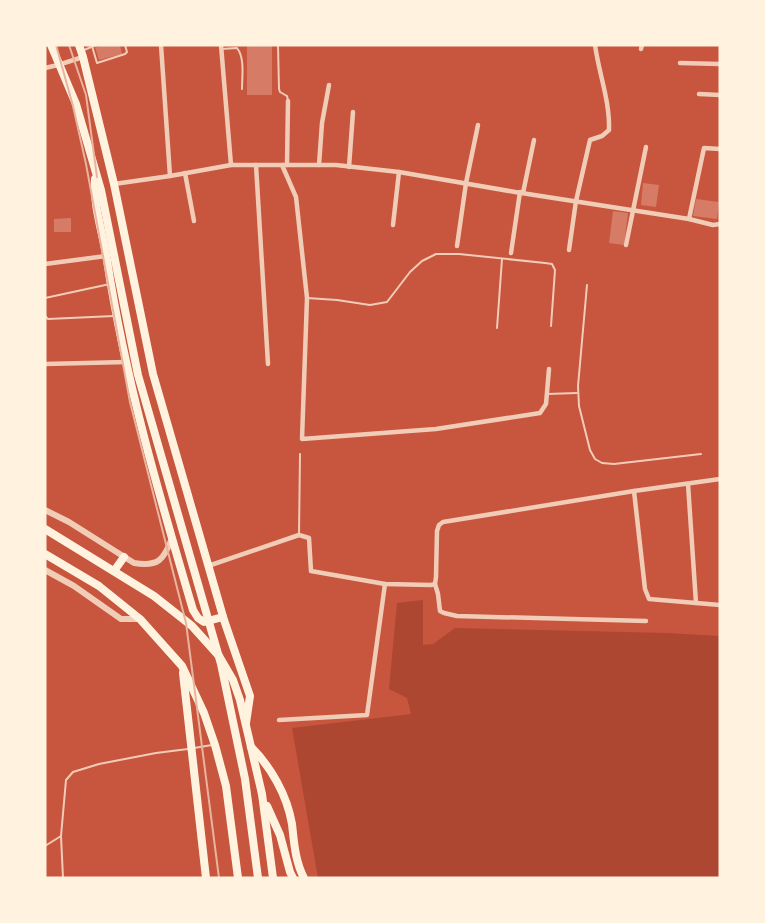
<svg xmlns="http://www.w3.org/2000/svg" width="765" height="923" viewBox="0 0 765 923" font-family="'Roboto Condensed',sans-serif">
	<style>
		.green { fill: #ae4732 }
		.building { fill: #d67c66 }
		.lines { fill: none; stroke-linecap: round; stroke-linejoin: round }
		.service { stroke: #f1ccb7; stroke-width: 2 }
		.minor { stroke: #f1ccb7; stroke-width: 4.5 }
		.tertiary { stroke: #f1ccb7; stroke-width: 6 }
		.primary { stroke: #fff3e0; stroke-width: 8 }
		.trunk { stroke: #fff3e0; stroke-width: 8 }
		.rail { stroke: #e9b49f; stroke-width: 2 }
	</style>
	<rect width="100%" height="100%" fill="#c8553d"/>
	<!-- green -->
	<path class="green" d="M423,600V645L433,644L455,628L668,633L720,636V878H318L292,728L411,714L407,698L389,689L397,603Z"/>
	<!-- building -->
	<g class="building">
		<path d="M102,45H120L122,54L99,60L95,47Z"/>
		<rect x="247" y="45" width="25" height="50"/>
		<path d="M643,183L659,185L656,207L641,205Z"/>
		<path d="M696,199L719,202L717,219L693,216Z"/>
		<path d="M613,211L628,213L624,245L609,243Z"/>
		<path d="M71,218V232H54V219Z"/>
	</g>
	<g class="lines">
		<!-- service -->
		<g class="service">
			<path d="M278,45L279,89L280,92L287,96L288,100"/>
			<path d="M92,46L97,63L125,54L127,52L125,45"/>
			<path d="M221,49L237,48C245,58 242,76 242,89"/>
			<path d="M84,50L96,45"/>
			<path d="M587,285L578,386L579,406L590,450L595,459L602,463L614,464L701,454"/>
			<path d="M45,298L110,284"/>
			<path d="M307,298L337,300L370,305L387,302L410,272L422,261L436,254H459L545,263L552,264L555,270L551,326"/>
			<path d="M45,316L48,319L114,316"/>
			<path d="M497,328L502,259"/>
			<path d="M547,394L577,393"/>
			<path d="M299,535L300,454"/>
			<path d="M194,748L212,745"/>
			<path d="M61,836L63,878"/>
			<path d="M45,846L61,836L66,780L73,772L99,764L156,753L188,749"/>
		</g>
		<!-- minor -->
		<g class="minor">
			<path d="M161,45L170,176"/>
			<path d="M221,45L231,165"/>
			<path d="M641,49L642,45"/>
			<path d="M680,63L720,64"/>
			<path d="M45,68L58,65L83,57"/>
			<path d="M699,94L720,95"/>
			<path d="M256,165L268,364"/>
			<path d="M282,165L296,197L307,298L302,439L436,429L540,413L546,404L549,369"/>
			<path d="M287,165L288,101"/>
			<path d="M319,165L322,123L329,85"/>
			<path d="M349,167L353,112"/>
			<path d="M185,173L194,221"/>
			<path d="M114,184L170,176L231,165H336L399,172L515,192L689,219L713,225L720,224"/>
			<path d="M523,193L534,140"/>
			<path d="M689,219L704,148L720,149"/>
			<path d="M393,225L399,172"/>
			<path d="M626,245L646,147"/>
			<path d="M457,246L466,183L478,125"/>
			<path d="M569,250L576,201L590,140L602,136L609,130C610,101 599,74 595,45"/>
			<path d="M511,253L520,192"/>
			<path d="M45,264L106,256"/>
			<path d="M45,364L127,362"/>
			<path d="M634,491L645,589L649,599L696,603L688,484"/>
			<path d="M208,566L299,535L309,538L311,571L385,584L431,585L435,584L436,577L437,531L439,525L443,522L634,491L720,479"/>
			<path d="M435,584L438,594L440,611L444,613L457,616L646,621"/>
			<path d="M696,603L720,605"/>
			<path d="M279,720L367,715L385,584"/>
		</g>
		<!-- tertiary -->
		<g class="tertiary">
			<path d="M45,510L69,522L134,563C158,567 164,560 172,538"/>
			<path d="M45,570L74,586L121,619H140"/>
		</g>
		<!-- primary -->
		<g class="primary">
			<path d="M51,45L76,104L101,190L138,375L221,664L245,779L258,878"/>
			<path d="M79,45L83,57L114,184L153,374L224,620L250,696L246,723"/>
			<path d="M95,179C93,207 103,233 107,260C125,379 159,495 193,610L198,618L204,622L223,617"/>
		</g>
		<!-- trunk -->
		<g class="trunk">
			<path d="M45,529L154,596L192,626L219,656L233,680L240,700L262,794L273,878"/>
			<path d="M45,554L99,586L140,619L182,666L204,713L215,745L226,786L238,878"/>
			<path d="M114,571L124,557"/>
			<path d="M183,673L206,878"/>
			<path d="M251,747C271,767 287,795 292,824C294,842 295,861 304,878"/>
			<path d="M267,806L280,835L290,872L293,878"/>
		</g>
		<!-- rail -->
		<g class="rail">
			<path d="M56,45L73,106L86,164L130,402L186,623L219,878"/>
			<path d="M69,45L86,95L97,177"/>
		</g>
	</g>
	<!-- border -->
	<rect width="765" height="923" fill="none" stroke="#fff3e0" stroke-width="93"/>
</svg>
